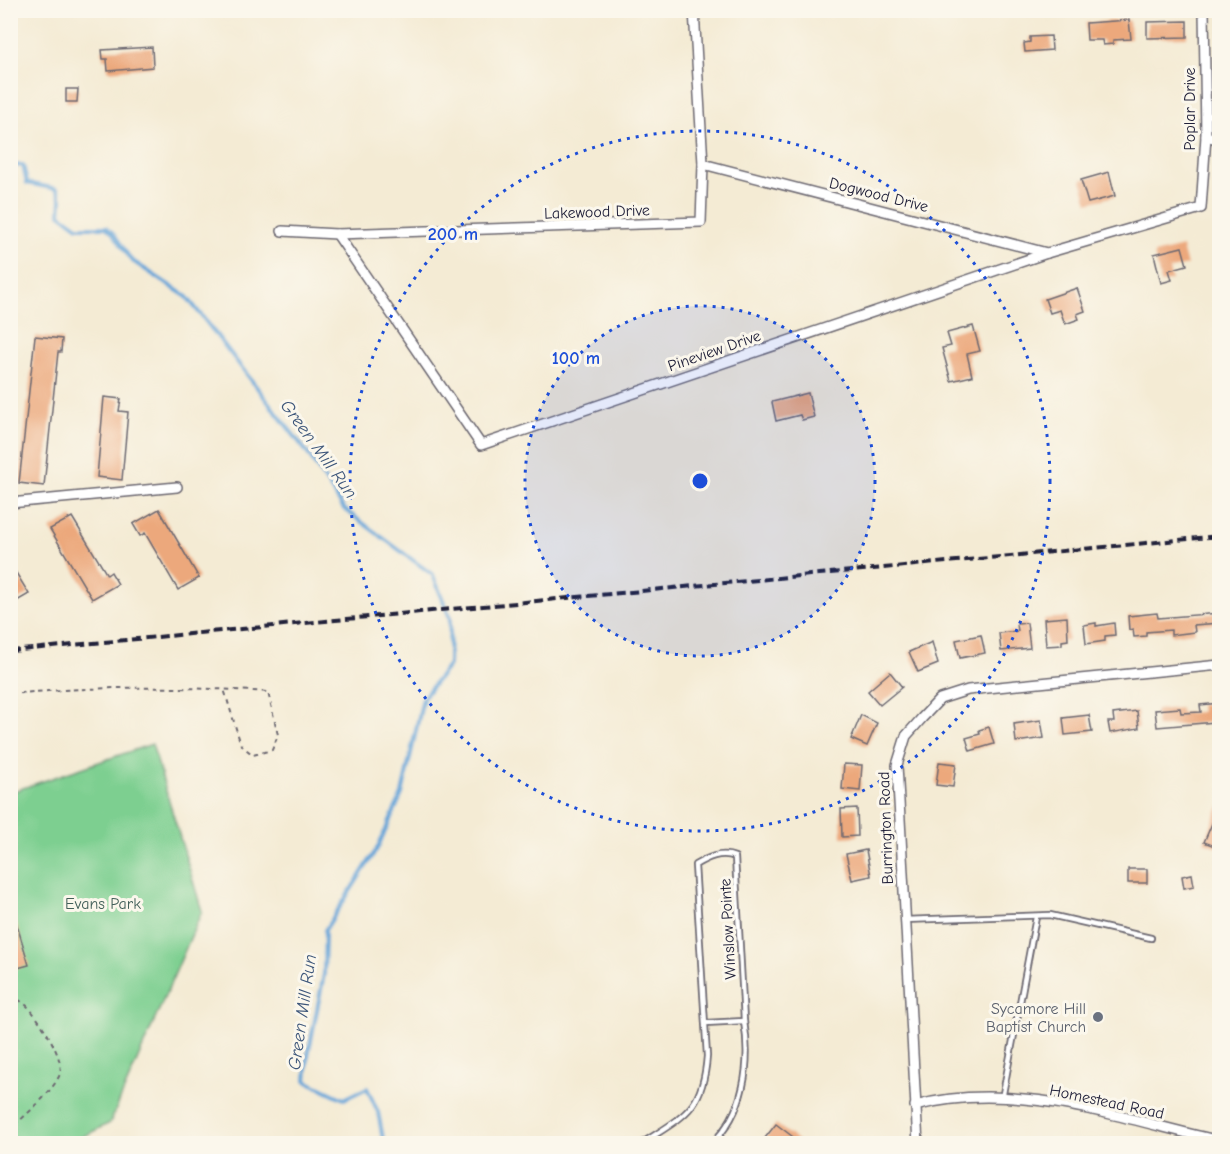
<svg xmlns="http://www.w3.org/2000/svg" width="1230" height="1154" viewBox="0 0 1230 1154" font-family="'Comic Neue',sans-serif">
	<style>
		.green { fill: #7dcf90; stroke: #507866; stroke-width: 1.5 }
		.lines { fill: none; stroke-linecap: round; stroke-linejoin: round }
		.stream { stroke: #65a4d8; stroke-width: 4 }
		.building { fill: #eca87c }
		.lane-casing { stroke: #6c6871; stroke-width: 8 }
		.street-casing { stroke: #6c6871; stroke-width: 12 }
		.path { stroke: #6c6871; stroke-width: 2; stroke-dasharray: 4.5 4.5; stroke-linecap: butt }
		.lane { stroke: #fff; stroke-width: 4.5 }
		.street { stroke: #fff; stroke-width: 9 }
		.rail { stroke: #22223b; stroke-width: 4; stroke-dasharray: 9 4.5; stroke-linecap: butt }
		.ring { fill: none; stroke: #1d4ed8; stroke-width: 3; stroke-dasharray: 3 6 }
		.worship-dot { fill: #6b7280; stroke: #fbf7ec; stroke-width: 2 }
		.labels { text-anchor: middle; stroke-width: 6; stroke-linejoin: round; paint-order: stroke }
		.street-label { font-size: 16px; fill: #22223b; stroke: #fbf7ec }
		.park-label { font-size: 16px; fill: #425f59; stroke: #fbf7ec }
		.worship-label { font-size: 16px; fill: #5b616d; stroke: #fbf7ec; text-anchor: end }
		.water-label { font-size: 18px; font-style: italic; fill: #3d567a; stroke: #fbf7ec }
		.centre { fill: #1d4ed8; stroke: #fbf7ec; stroke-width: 3 }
		.ring-label { font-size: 18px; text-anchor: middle; font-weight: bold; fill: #1d4ed8; stroke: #fbf7ec; stroke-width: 6; stroke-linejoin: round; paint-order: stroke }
	</style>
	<rect width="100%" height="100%" fill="#fbf7ec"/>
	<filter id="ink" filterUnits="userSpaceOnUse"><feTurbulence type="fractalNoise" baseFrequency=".0167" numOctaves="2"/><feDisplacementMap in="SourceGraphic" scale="12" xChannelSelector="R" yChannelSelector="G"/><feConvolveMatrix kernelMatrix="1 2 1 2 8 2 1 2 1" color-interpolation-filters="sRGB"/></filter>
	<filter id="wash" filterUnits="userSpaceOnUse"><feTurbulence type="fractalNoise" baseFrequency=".008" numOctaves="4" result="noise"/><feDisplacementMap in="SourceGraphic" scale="24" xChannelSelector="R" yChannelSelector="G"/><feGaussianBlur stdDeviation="1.35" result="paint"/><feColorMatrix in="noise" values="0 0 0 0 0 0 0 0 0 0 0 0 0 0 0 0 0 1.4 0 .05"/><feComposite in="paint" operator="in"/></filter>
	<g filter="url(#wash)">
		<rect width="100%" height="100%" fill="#f4ebd4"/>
		<!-- green -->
		<path class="green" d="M152,744L202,911L110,1123L70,1143H11V792Z"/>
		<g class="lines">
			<!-- stream -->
			<path class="stream" d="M10,166L23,165L27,183L57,189L61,200L60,214L78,227H106L114,234L131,260L187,297L306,451L344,509L433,575L450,618L449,665L423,698L402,794L377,849L325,930L324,974L308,1055L306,1081L344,1099L367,1088L378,1112L384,1144"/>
		</g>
		<g id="blocks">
			<!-- building -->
			<g class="building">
				<path d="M1129,20L1131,39L1113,40V44L1103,45L1102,40H1087L1086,23Z"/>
				<path d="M1187,21V37L1147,38V22Z"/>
				<path d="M1051,36L1052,50L1025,52L1024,43L1030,42V37Z"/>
				<path d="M152,47L153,67L108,71L107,59H103L102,50Z"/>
				<path d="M66,89H78L77,102H66Z"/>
				<path d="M1109,172L1115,196L1088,203L1081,180Z"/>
				<path d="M1182,247L1187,265L1169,270L1172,280L1161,283L1154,254Z"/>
				<path d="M1077,288L1085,311L1077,314L1079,319L1065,324L1060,310L1050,313L1045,299Z"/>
				<path d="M973,326L980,351L967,354L972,376L951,381L942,348L951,346L947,333Z"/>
				<path d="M35,336L62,339L61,352H58L44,486L19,483Z"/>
				<path d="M808,393L814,417L802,420L800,415L776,421L772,402Z"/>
				<path d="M104,397L121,399L119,411L128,412L122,480L97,477Z"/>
				<path d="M159,509L199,578L178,590L145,533L140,536L133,524Z"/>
				<path d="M72,517L107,575L111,572L118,584L92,599L50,529Z"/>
				<path d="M10,563L29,594L10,605Z"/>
				<path d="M1157,613L1158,618L1220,613V623L1194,625L1195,632L1171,635V630L1146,632V636L1134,637L1133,629L1129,630L1128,616Z"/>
				<path d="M1067,617L1068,640L1062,641V645L1046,646L1044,619Z"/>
				<path d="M1027,623L1030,648L1001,651L999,633L1018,631L1017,624Z"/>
				<path d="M1096,623V626L1114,623L1115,635L1105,636V641L1086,644L1084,625Z"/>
				<path d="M981,635L985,653L960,658L956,640Z"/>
				<path d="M932,642L938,664L918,672L909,652Z"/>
				<path d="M890,672L902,687L880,705L868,691Z"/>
				<path d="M1220,703V720L1216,722L1157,727L1155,710L1180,708L1181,713L1201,712L1200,705Z"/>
				<path d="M1137,711L1139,728L1110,733L1108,722H1114L1113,714Z"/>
				<path d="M861,715L877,723L867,746L851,739Z"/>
				<path d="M1089,715L1092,732L1065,735L1063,718Z"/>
				<path d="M1041,720L1044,738L1016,742L1014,724Z"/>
				<path d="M989,727L994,744L970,751L966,738L980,734L979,730Z"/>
				<path d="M939,762L956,764L953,787L936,785Z"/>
				<path d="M844,764L862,765L860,791L842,789Z"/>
				<path d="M1220,805V848L1204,842Z"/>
				<path d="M857,808L858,836L842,837L841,809Z"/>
				<path d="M866,850L871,876L852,880L846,854Z"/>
				<rect x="1128" y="869" width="19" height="14"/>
				<path d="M1192,874L1194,886L1184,888L1182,876Z"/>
				<path d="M10,912H13L29,965L10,970Z"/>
				<path d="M776,1124L801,1143H761Z"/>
			</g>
		</g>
	</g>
	<g filter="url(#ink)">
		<use href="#blocks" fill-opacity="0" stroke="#6c6871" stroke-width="1.5"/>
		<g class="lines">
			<!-- lane casing -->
			<g class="lane-casing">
				<g id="lane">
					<path d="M904,920L1050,915L1151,938"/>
					<path d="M705,1023L744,1021"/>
					<path d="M1002,1099L1036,917"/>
					<path d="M641,1144C683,1116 703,1111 707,1056L695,865C707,858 721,851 735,857L744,1021C751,1063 745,1113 711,1144"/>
				</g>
			</g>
			<!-- street casing -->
			<g class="street-casing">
				<g id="street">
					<path d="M1206,136L1220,140"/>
					<path d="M703,164L1047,253"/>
					<path d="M282,231L337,234L701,222L703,164L694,10"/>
					<path d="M337,234L481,445L1047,253L1201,208L1206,136L1204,10"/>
					<path d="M10,503L177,487"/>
					<path d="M915,1106C1014,1079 1123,1119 1220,1141"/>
					<path d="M918,1144L897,765L906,736L922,718L940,699L968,690L1220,665"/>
				</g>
			</g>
			<!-- path -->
			<g class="path">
				<path d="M10,694C97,686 182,686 268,692L278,735L272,750L253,755L241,745L224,689"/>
				<path d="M10,995C16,998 21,1001 26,1005C38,1016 65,1058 60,1074C53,1092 25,1116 10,1129"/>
			</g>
			<!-- lane -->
			<use href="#lane" class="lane"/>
			<!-- street -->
			<use href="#street" class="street"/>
			<!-- rail -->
			<path class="rail" d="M10,651L1220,536"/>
		</g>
	</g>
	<!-- distance rings -->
	<circle cx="700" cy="481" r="175" fill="#1d4ed8" fill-opacity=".12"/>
	<g class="ring">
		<circle cx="700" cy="481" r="175"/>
		<circle cx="700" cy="481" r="350"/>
	</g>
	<!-- markers -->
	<circle class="worship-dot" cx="1098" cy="1017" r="6"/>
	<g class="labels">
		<!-- street labels -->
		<g class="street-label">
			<text transform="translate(1189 109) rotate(-90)" y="6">Poplar Drive</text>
			<text transform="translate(879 194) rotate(14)" y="6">Dogwood Drive</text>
			<text transform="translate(597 211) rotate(-2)" y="6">Lakewood Drive</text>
			<text transform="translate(714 350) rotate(-19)" y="6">Pineview Drive</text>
			<text transform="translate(885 828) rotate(-92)" y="6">Burrington Road</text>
			<text transform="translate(727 929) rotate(-93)" y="6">Winslow Pointe</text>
			<text transform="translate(1107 1101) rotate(12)" y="6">Homestead Road</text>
		</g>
		<!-- park labels -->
		<g class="park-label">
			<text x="103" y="909">Evans Park</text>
		</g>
		<!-- worship labels -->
		<g class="worship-label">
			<text x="1086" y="1014">Sycamore Hill<tspan x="1086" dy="18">Baptist Church</tspan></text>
		</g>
		<!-- water labels -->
		<g class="water-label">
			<text transform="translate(319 449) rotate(54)" y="6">Green Mill Run</text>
			<text transform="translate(302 1012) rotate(-82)" y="6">Green Mill Run</text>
		</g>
	</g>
	<circle cx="700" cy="481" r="9" class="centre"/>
	<g class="ring-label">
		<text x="453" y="240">200 m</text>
		<text x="576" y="364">100 m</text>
	</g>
	<!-- margin -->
	<rect width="1230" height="1154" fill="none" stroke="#fbf7ec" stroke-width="36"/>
</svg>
